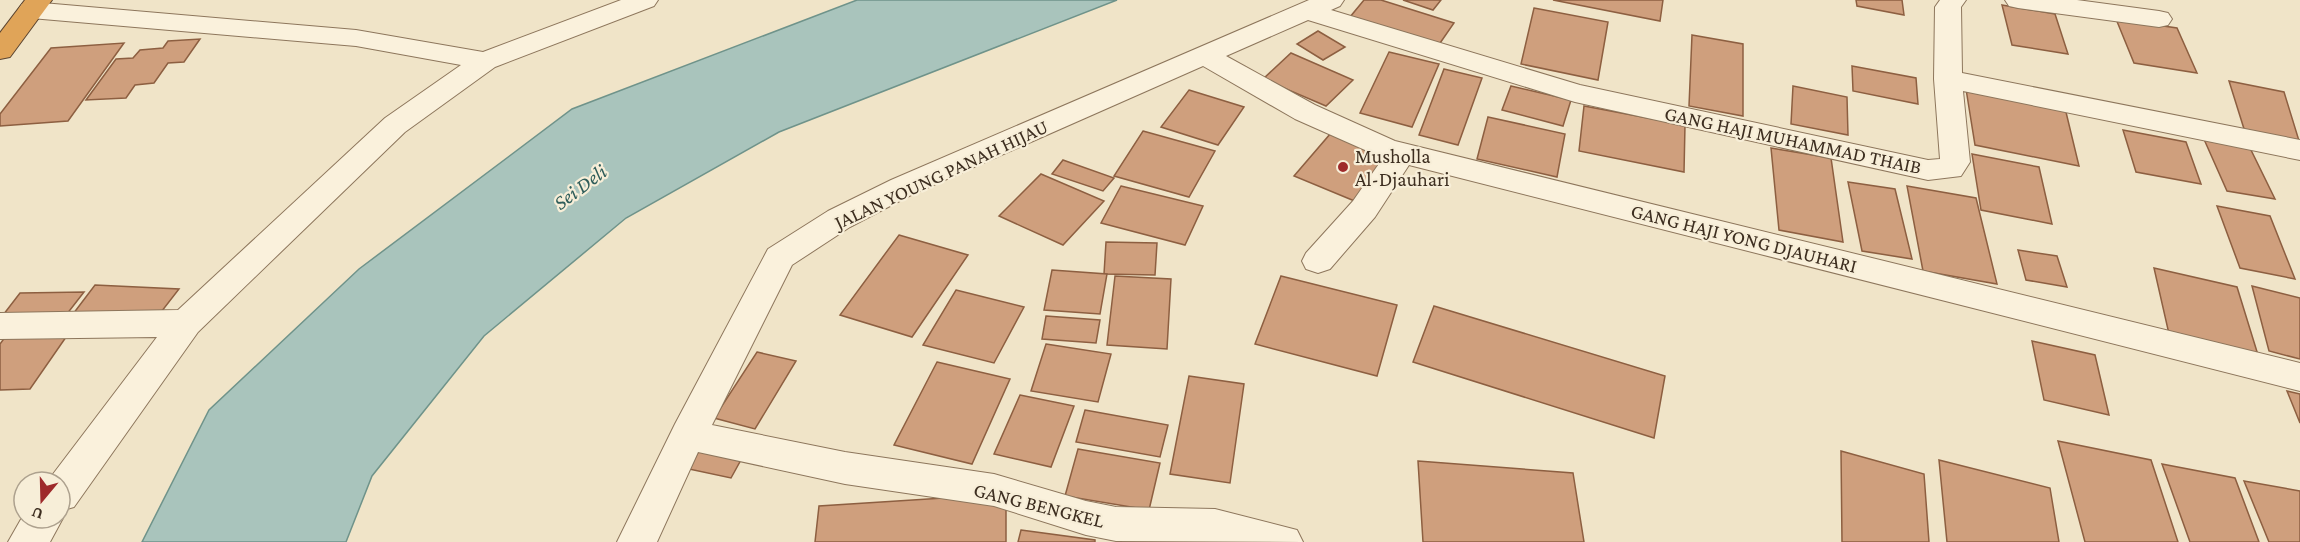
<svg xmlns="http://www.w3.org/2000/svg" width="2300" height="542" viewBox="0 0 2300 542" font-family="'Crimson Pro',serif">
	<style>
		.water { fill: #a9c4bc; stroke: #6f938a; stroke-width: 1.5 }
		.building { fill: #cf9f7d; stroke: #8d5f41; stroke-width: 1.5 }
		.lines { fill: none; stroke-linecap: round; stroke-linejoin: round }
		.minor-casing { stroke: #8d765c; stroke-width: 2 }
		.highway-casing { stroke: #5b4430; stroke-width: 2 }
		.minor { fill: #faf1dc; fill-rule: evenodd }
		.highway { fill: #e0a458; fill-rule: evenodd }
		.poi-dot { fill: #9e2a2b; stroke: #f7eed8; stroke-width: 2 }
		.labels { text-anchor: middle; stroke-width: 4.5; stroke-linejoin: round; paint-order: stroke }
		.street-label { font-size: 20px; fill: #3d2e20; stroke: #f7eed8 }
		.poi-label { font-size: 20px; fill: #3d2e20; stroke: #f7eed8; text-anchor: start }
		.water-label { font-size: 21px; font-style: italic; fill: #2f5d5a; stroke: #f7eed8 }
	</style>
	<rect width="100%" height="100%" fill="#f0e4c8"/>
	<!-- water -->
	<path class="water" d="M857,0H1117L779,132L626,218L484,336L372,476L346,542H142L209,410L359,269L572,109Z"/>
	<!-- building -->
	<g class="building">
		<path d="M1364,0H1381L1454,23L1438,46L1350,17Z"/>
		<path d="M1403,0H1441L1433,10Z"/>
		<path d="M1553,0H1663L1660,21Z"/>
		<path d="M1856,0H1902L1904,15L1857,6Z"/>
		<path d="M2002,5L2055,14L2068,54L2012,45Z"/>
		<path d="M1534,8L1608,22L1598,80L1521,64Z"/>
		<path d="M2116,19L2177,28L2197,73L2134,63Z"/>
		<path d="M1318,31L1345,47L1323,60L1297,44Z"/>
		<path d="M1692,35L1743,44V116L1689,106Z"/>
		<path d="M200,39L184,62L168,63L154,83L135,85L126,98L86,100L116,59L133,58L140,50L163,48L168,41Z"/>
		<path d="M124,43L68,121L0,126V114L51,48Z"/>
		<path d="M1389,52L1439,64L1412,127L1360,113Z"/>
		<path d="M1291,53L1353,80L1326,106L1263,79Z"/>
		<path d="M1852,66L1916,78L1918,104L1853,91Z"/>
		<path d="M1444,69L1482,78L1458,145L1419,135Z"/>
		<path d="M2229,81L2284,92L2300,144L2245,132Z"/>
		<path d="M1511,86L1571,100L1563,126L1502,110Z"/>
		<path d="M1793,86L1847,97L1848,135L1791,124Z"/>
		<path d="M1966,89L2065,108L2079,166L1975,145Z"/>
		<path d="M1189,90L1244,107L1218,145L1161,127Z"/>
		<path d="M1584,106L1685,125L1684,172L1579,151Z"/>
		<path d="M1488,117L1565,134L1557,177L1477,159Z"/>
		<path d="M2123,130L2186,142L2201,184L2136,172Z"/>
		<path d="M1143,131L1215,151L1189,197L1114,176Z"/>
		<path d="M1331,133L1391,157L1357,202L1294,176Z"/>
		<path d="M2203,137L2248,144L2275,199L2227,191Z"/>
		<path d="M1771,148L1831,158L1843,242L1779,230Z"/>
		<path d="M1972,154L2039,167L2052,224L1981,210Z"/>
		<path d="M1063,160L1114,178L1103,191L1052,174Z"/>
		<path d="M1041,174L1104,201L1063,245L999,216Z"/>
		<path d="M1848,182L1895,189L1912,259L1862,251Z"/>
		<path d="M1121,186L1203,206L1185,245L1101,223Z"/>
		<path d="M1907,186L1976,198L1997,284L1923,271Z"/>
		<path d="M2217,206L2270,216L2295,279L2240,268Z"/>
		<path d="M899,235L968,255L912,337L840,315Z"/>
		<path d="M1106,242L1157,243L1155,275L1104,274Z"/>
		<path d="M2018,250L2057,256L2067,287L2026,280Z"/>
		<path d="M2154,268L2237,287L2258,355L2169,334Z"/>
		<path d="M1052,270L1107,274L1100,314L1044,310Z"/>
		<path d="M1115,276L1171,279L1167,349L1107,345Z"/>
		<path d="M1281,276L1397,305L1377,376L1255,344Z"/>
		<path d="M95,285L179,289L158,316L70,318Z"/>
		<path d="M2252,286L2300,298V359L2269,351Z"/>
		<path d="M956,290L1024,307L994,363L923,345Z"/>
		<path d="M84,292L63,319H0L20,293Z"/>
		<path d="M1434,306L1665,376L1654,438L1413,362Z"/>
		<path d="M1046,316L1100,320L1096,343L1042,339Z"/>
		<path d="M73,327L30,389L0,390V344L11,329Z"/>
		<path d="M2032,341L2095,355L2109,415L2044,400Z"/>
		<path d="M1046,344L1111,354L1098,402L1031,391Z"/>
		<path d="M757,352L796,361L755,429L714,418Z"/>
		<path d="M937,362L1010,379L972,464L894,445Z"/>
		<path d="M1189,376L1244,384L1230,483L1170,474Z"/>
		<path d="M2287,391L2300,394V423Z"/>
		<path d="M1020,395L1074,406L1051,467L994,454Z"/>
		<path d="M1085,410L1168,425L1160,457L1076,442Z"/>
		<path d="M2058,441L2151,460L2178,542H2085Z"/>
		<path d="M700,449L742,458L731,478L689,469Z"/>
		<path d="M1078,449L1160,463L1149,510L1065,496Z"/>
		<path d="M1841,451L1924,474L1929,542H1842Z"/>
		<path d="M1939,460L2050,488L2059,542H1947Z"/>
		<path d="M1418,461L1573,473L1584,542H1423Z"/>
		<path d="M2162,464L2235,478L2259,542H2190Z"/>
		<path d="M2244,481L2300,491V542H2269Z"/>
		<path d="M1006,494V542H815L819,506Z"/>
		<path d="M1021,530L1095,540V542H1018Z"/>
	</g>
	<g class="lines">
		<!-- minor casing -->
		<g class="minor-casing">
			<g id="minor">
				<path d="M621,0H658L654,6L495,67L405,132L198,332L74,507L60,511V482H47L157,337L0,339V313L178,310L385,118L461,65L356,46L31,18L22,16L18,10L22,4L31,2L356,30L483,52Z"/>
				<path d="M1309,0H1344L1340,6L1331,10L1580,85L1928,160L1940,159L1934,79L1935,7L1940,0H1966L1961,7L1962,73L2300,140V160L1963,91L1970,162L1961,176L1928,180L1575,102L1308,20L1226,56L1315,105L1395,141L2300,363V391L1409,165L1375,217L1330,269L1318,273L1306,269L1302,261L1306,253L1353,201L1383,158L1295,119L1203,66L913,194L850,227L792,265L712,425L845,452L994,474L1086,501L1116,507L1215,509L1297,530L1303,542L1116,541L1086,535L994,506L845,484L698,452L657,542H617L675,424L768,249L828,211L891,180Z"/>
				<path d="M2005,0H2077L2159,11L2168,13L2172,19L2168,25L2159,27L2018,8L2009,6Z"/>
				<path d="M60,513L63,518L50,542H8L24,514V518H60Z"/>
			</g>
		</g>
		<!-- highway casing -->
		<g class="highway-casing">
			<path id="highway" d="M25,0H52L10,57L0,59V33Z"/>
		</g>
		<!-- minor -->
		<use href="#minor" class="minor"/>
		<!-- highway -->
		<use href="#highway" class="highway"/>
	</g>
	<!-- markers -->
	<circle class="poi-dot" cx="1343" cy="167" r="6"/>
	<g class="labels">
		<!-- street labels -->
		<g class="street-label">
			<text transform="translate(1793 140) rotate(12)" y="7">GANG HAJI MUHAMMAD THAIB</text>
			<text transform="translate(941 174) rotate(-25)" y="7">JALAN YOUNG PANAH HIJAU</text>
			<text transform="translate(1744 238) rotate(14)" y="7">GANG HAJI YONG DJAUHARI</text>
			<text transform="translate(1039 505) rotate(14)" y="7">GANG BENGKEL</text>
		</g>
		<!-- poi labels -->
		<g class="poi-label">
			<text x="1355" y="163">Musholla<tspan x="1355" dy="23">Al-Djauhari</tspan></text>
		</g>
		<!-- water labels -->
		<g class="water-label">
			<text transform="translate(580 187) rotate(-37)" y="7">Sei Deli</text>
		</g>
	</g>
	<!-- north arrow -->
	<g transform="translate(42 500) rotate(199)"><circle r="28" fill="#f7eed8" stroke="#ada18e" stroke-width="1.5"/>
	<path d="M0-4.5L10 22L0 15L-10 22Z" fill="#9e2a2b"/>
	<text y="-9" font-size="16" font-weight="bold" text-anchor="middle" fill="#3d2e20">U</text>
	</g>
</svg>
